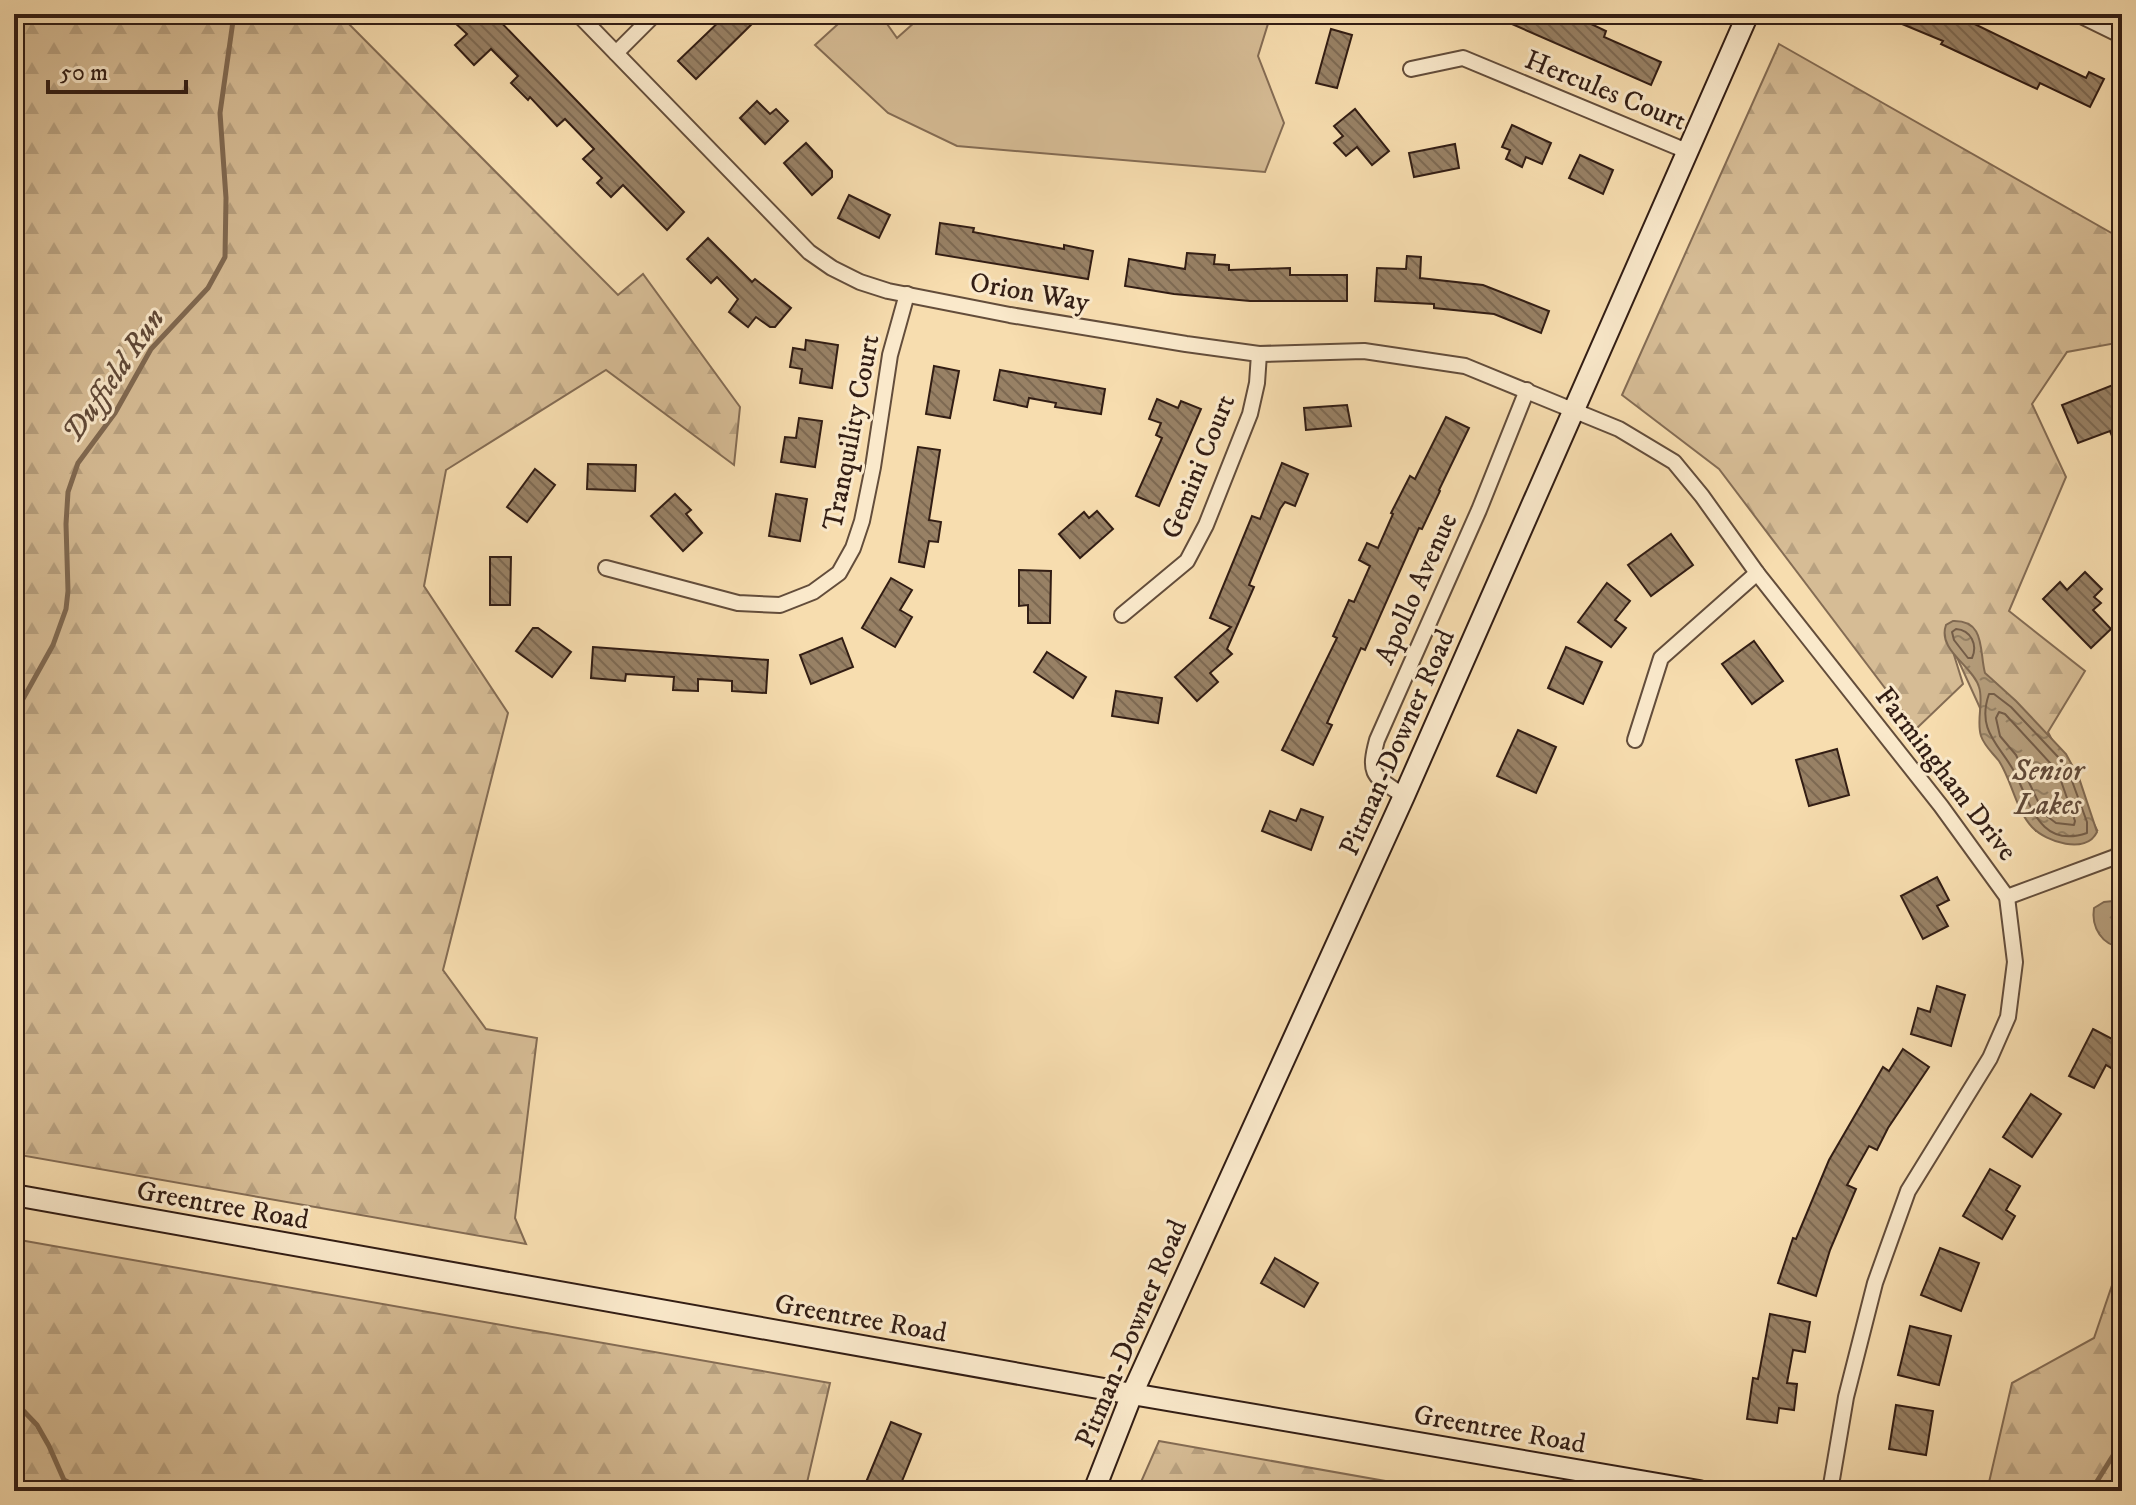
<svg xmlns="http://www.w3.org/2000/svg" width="2136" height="1505" viewBox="0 0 2136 1505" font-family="'IM FELL DW Pica',serif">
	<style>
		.green { fill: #d6bc95; stroke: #846c54; stroke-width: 2 }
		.forest { fill: url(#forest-firs); stroke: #846c54; stroke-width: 2 }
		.water { fill: url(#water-ripples); stroke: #806951; stroke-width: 2 }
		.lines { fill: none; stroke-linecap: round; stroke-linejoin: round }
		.shore { stroke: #735c47; stroke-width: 2 }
		.stream { stroke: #806951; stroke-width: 5 }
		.building { fill: url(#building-back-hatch); stroke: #321d14; stroke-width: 2 }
		.street-casing { stroke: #634d3b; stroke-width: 18 }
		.secondary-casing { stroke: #321d14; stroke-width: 24 }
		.street { stroke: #fae9cb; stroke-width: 14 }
		.secondary { stroke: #fae9cb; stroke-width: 20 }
		.labels { text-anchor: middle; stroke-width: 6; stroke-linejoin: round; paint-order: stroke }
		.street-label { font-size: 28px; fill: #321d14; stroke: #fae9cb }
		.water-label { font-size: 30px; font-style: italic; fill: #604938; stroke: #fae9cb }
	</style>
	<defs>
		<pattern id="forest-firs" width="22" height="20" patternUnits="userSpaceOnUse" patternTransform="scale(2)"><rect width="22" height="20" fill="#d6bc95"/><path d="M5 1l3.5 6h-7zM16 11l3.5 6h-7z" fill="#b8a180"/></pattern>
		<pattern id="water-ripples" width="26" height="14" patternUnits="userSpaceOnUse" patternTransform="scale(2)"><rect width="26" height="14" fill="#b49c7a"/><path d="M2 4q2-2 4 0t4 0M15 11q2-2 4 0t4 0" fill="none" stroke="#937f63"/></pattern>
		<pattern id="building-back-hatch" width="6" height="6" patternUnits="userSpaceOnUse" patternTransform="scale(2)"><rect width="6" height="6" fill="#988165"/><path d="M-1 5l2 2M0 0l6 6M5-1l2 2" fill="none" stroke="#7d6952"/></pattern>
	</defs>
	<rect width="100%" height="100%" fill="#f7ddaf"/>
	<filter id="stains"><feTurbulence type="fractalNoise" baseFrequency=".0025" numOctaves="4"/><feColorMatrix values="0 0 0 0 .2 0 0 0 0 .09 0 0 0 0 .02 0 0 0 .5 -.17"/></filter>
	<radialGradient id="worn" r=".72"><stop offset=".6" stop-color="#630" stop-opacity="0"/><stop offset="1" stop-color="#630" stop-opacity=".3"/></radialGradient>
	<!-- green -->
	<path class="green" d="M849,14H880L897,38L924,14H1271L1258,56L1284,123L1265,172L957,146L888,113L815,45Z"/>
	<!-- forest -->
	<g class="forest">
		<path d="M14,14H339L618,295L643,274L740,407L734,465L606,370L446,470L424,586L508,713L443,970L486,1029L537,1038L515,1218L526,1244L14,1154Z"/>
		<path d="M1779,44L2122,239V342L2067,352L2032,404L2066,477L2009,611L2085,671L2048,732L2097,830L2036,831L1950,642L1963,684L1916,729L1719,469L1622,395Z"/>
		<path d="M14,1239L830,1383L806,1487L710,1482L699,1491H14Z"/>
		<path d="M2122,1256V1491H1987L2012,1383L2094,1338Z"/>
		<path d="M1159,1441L1442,1491H1137Z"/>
	</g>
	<!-- water -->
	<g class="water">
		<path d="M1953,621C1986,620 1979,651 1985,673L2016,701L2066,754L2079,778L2097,832C2086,855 2046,842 2032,827C2016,810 2012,781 1999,761C1992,752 1985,747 1981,736C1976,720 1984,702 1979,687C1973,666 1937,650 1946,625Z"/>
		<path d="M2122,900V947C2102,946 2091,927 2094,908L2104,902Z"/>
	</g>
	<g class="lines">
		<!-- shore -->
		<g class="shore">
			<path d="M1956,629C1971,630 1978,645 1972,658H1968L1954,640L1952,632Z"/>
			<path d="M1989,694H1994L2011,707L2059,758L2072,781L2087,822V833C2040,849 2031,805 2015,773C2000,745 1976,731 1989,694Z"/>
			<path d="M1999,712L2005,714L2051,764L2060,778L2075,821L2074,825L2056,823L2044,814L2016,755L2000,736L1996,718Z"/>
		</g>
		<!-- stream -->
		<g class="stream">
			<path d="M14,715L53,645L66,609L68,591L66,524L68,492L78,463L115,413L151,349L208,288L225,257L226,198L220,113L234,14"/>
			<path d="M14,1401L37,1425L49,1446L64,1480L86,1491"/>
			<path d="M2091,1491L2122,1441"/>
		</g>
	</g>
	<!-- building -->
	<g class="building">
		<path d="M462,14H493L684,212L667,230L623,185L611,197L597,183L602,178L583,159L594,149L565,119L557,126L530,97L528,100L511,83L518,76L491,49L474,65L455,45L467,34L454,22Z"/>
		<path d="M727,14H762L696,79L678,61Z"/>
		<path d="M1489,14H1595L1591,24L1606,31L1604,37L1661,62L1651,85Z"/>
		<path d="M1878,14H1954L2086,78L2089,72L2104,79L2090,107L2040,83L2037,89L1941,44L1943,41Z"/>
		<path d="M1331,29L1352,35L1337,88L1316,83Z"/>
		<path d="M757,101L770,114L776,109L788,121L765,144L740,118Z"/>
		<path d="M1355,109L1389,151L1372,165L1357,147L1346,156L1334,143L1343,136L1334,126Z"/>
		<path d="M1512,125L1551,143L1542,164L1526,157L1522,167L1506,159L1510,150L1502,147Z"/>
		<path d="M806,143L832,171V177L812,195L784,163Z"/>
		<path d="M1455,144L1459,168L1414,177L1409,153Z"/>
		<path d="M1580,155L1613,170L1603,194L1569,178Z"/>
		<path d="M849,195L890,215L879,238L838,218Z"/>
		<path d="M940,223L974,228L973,232L1064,249V245L1093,251L1088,279L936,254Z"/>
		<path d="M708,238L752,282L755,279L791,308L775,327H770L756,317L748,327L729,312L738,299L717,277L711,283L687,259Z"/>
		<path d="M1187,253L1215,255L1214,264L1229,265V270L1290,268V275H1347V301H1250L1174,294L1125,286L1129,259L1185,269Z"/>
		<path d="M1407,256L1421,257L1420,278L1483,285L1549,311L1541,333L1494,314L1434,308V304L1375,301L1377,268L1406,269Z"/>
		<path d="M806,340L838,345L832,388L800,383L802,369L790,367L793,348L805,350Z"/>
		<path d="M934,366L959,371L950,418L926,414Z"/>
		<path d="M1000,370L1105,389L1101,414L1055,407L1056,403L1029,398L1027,407L994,400Z"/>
		<path d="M2118,383L2122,392L2121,458L2110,431L2078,443L2062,405Z"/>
		<path d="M1157,399L1178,408L1181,401L1201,409L1159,506L1136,496L1162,438L1156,435L1161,423L1149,419Z"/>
		<path d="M1347,405L1351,426L1306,430L1304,408Z"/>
		<path d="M1446,417L1469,428L1439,490L1440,491L1422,529L1419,528L1365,650L1361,648L1327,723L1332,725L1313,765L1282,750L1337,638L1333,636L1349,600L1354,602L1370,566L1359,560L1367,543L1378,548L1393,514L1391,513L1410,476L1415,479Z"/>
		<path d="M799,418L822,421L815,467L781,462L785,437L796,438Z"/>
		<path d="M918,447L940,450L929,520L941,522L938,542L929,541L924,567L899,562Z"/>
		<path d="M1282,463L1308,474L1295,506L1285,502L1280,509L1249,585L1254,587L1227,649L1232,654L1210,673L1218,682L1197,701L1175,677L1231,627L1210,618L1252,516L1260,519Z"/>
		<path d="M588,464L636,465L635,491L587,489Z"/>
		<path d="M535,469L555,485L527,522L507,507Z"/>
		<path d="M675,494L691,510L686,514L702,533L683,551L651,516Z"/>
		<path d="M776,494L807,499L800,541L769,536Z"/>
		<path d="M1097,511L1113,529L1080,558L1059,534L1084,512L1089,518Z"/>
		<path d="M1671,534L1693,565L1651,596L1628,565Z"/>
		<path d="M490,557H511L510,605H490Z"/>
		<path d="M1019,570L1051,571L1050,623H1028V605L1019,606Z"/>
		<path d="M2085,572L2102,589L2094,597L2101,603L2093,610L2111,629L2091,648L2043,599L2060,582L2067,590Z"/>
		<path d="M891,578L912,590L900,610L912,617L895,647L862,628Z"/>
		<path d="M1607,583L1630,601L1615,620L1626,628L1611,647L1578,622Z"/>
		<path d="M533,628H538L571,652L552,677L516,651Z"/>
		<path d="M842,638L853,667L811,684L800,655Z"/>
		<path d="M1754,641L1783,681L1752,704L1722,664Z"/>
		<path d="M593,647L768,660L766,693L732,691V681L698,679V691L673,690L674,677L626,674L625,681L591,678Z"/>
		<path d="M1566,647L1602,662L1583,704L1548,688Z"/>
		<path d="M1047,652L1086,677L1073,698L1034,672Z"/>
		<path d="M1116,691L1162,698L1158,723L1112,716Z"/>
		<path d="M1518,730L1556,747L1536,793L1497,776Z"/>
		<path d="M1837,749L1849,795L1809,806L1796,760Z"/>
		<path d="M1301,809L1323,817L1311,850L1262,831L1270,811L1296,821Z"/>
		<path d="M1937,877L1949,900L1937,906L1948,926L1923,939L1901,896Z"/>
		<path d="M1937,986L1965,995L1951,1046L1911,1034L1918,1008L1930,1012Z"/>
		<path d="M2093,1029L2122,1044V1060L2116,1071L2106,1065L2094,1088L2069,1076Z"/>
		<path d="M1903,1049L1929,1067L1888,1128L1877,1150L1869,1146L1847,1185L1856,1189L1830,1250L1816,1296L1778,1283L1793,1238L1796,1239L1829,1160L1883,1067L1889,1071Z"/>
		<path d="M2031,1094L2061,1114L2032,1157L2003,1137Z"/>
		<path d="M1990,1169L2020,1186L2006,1210L2015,1216L2002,1239L1963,1216Z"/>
		<path d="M1940,1248L1979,1263L1961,1311L1921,1295Z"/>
		<path d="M1275,1258L1318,1283L1304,1307L1261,1283Z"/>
		<path d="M1770,1314L1810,1322L1805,1352L1793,1350L1787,1383L1797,1384L1794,1410L1779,1408L1777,1423L1747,1419L1753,1378L1758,1379Z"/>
		<path d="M1910,1326L1951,1336L1939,1385L1898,1375Z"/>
		<path d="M1896,1405L1933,1411L1926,1455L1889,1449Z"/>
		<path d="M891,1422L921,1434L898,1491H875L864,1487Z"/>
	</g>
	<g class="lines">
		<!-- street casing -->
		<g class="street-casing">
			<g id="street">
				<path d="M578,14L809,252L832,268L860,282L888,291L1010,315L1186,344L1259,354L1364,351L1465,366L1619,429L1674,462L1702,496L1757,573L1941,806L2007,897L2015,962L2008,1017L1990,1058L1908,1191L1875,1283L1846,1397L1830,1491"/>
				<path d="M2077,14L2122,36"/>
				<path d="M616,53L655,14"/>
				<path d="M1411,69L1463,58L1689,152"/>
				<path d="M606,568L738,603L780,605L813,592L839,573L853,548L862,521L873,467L890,355L907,294"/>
				<path d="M1122,615L1187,561L1206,525L1250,414L1257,383L1259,354"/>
				<path d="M1635,740L1661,658L1757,573"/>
				<path d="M1404,796C1375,776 1367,777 1377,740L1479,510L1527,390"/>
				<path d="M2007,897L2115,857L2122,850"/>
			</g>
		</g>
		<!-- secondary casing -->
		<g class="secondary-casing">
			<g id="secondary">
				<path d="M14,1195L1132,1394L1699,1491"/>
				<path d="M1094,1491L1132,1394L1404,796L1748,14"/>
			</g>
		</g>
		<!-- street -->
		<use href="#street" class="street"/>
		<!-- secondary -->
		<use href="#secondary" class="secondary"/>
	</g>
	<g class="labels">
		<!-- street labels -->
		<g class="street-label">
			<text transform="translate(1606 89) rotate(22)" y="10">Hercules Court</text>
			<text transform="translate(1030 291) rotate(10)" y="10">Orion Way</text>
			<text transform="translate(850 432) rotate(-79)" y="10">Tranquility Court</text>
			<text transform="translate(1197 466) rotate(-68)" y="10">Gemini Court</text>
			<text transform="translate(1415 588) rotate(-66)" y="10">Apollo Avenue</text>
			<text transform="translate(1396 742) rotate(-66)" y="10">Pitman-Downer Road</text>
			<text transform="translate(1947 773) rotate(52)" y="10">Farmingham Drive</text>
			<text transform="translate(223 1204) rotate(10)" y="10">Greentree Road</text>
			<text transform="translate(861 1317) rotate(10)" y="10">Greentree Road</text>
			<text transform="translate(1130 1333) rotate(-67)" y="10">Pitman-Downer Road</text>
			<text transform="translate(1500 1428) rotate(10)" y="10">Greentree Road</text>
		</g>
		<!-- water labels -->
		<g class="water-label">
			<text transform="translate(113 375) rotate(-55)" y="10">Duffield Run</text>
			<text x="2048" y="780">Senior<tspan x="2048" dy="34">Lakes</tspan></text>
		</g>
	</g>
	<!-- margin -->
	<rect width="2136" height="1505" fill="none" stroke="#f7ddaf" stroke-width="48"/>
	<rect x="16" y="16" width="2104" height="1473" fill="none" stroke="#321d14" stroke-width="4"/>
	<rect x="24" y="24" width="2088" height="1457" fill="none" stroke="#321d14" stroke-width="2"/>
	<!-- scale -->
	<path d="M48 80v12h138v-12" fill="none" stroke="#321d14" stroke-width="4"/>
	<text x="60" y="80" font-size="24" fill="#321d14" stroke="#fae9cb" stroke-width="6" paint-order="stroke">50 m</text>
	<rect width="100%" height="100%" filter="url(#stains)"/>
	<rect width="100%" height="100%" fill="url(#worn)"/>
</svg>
